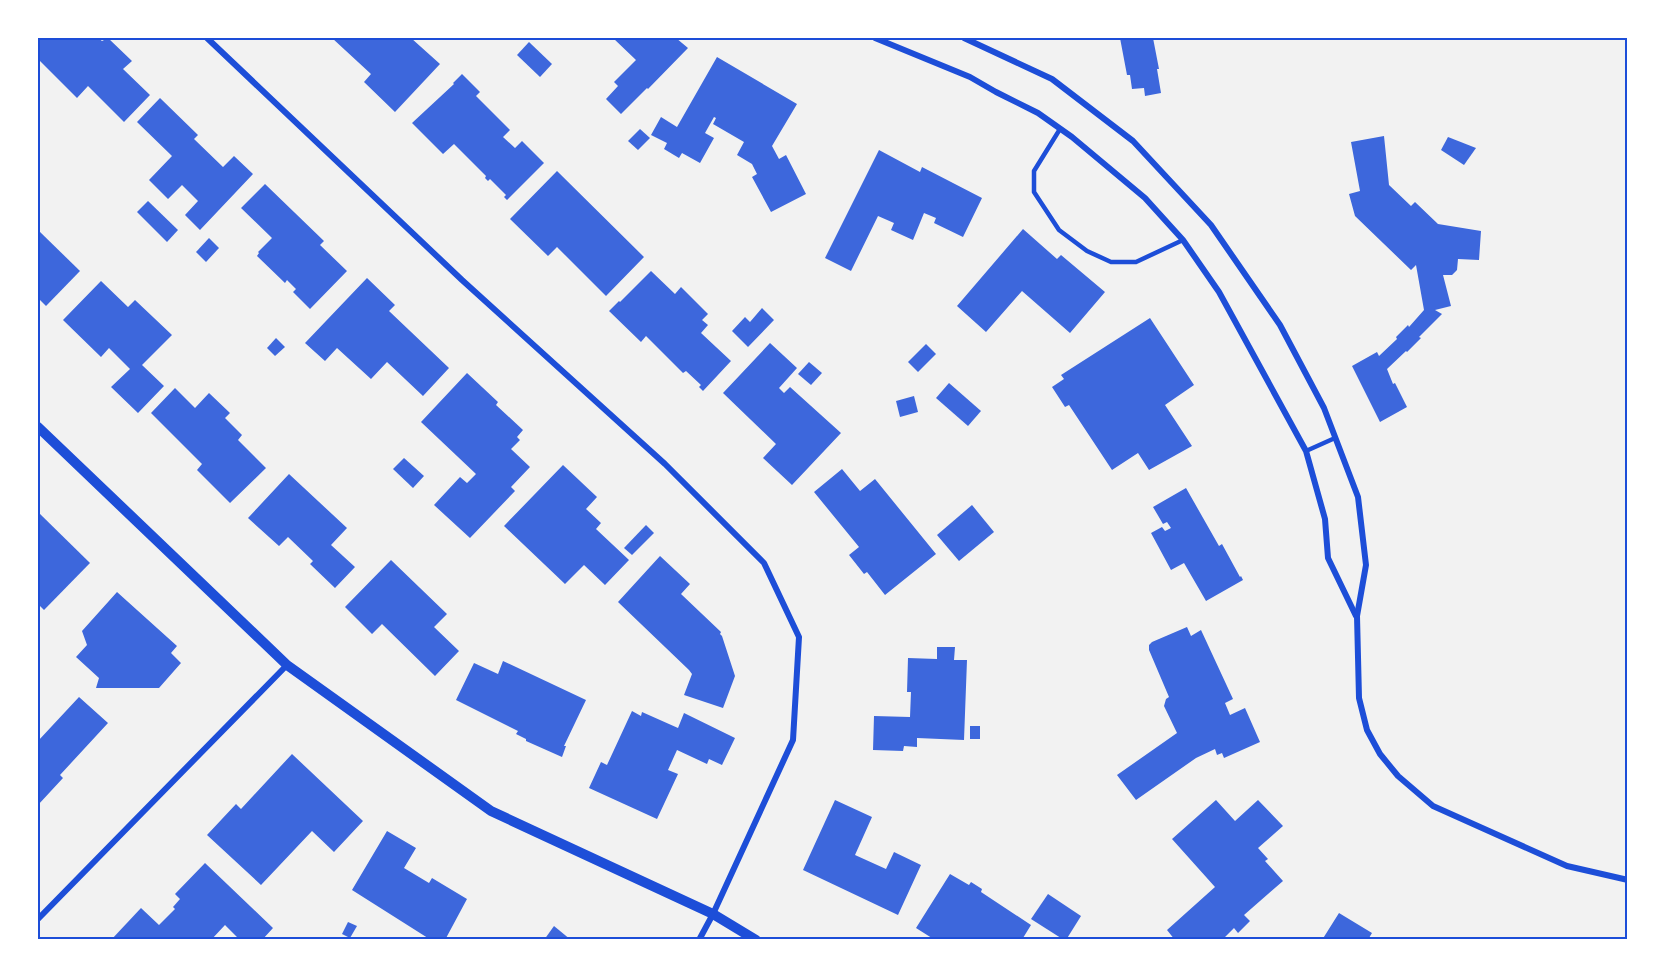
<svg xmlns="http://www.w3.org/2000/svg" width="1665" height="977" viewBox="0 0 1665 977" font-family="'Fira Sans',sans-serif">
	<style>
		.building { fill: #3d67dc }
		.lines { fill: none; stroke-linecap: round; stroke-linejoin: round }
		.service { stroke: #1d4ed8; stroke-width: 4.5 }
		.minor { stroke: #1d4ed8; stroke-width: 6 }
		.tertiary { stroke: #1d4ed8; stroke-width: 10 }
		.neatline { fill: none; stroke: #1d4ed8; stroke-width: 2 }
	</style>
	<rect width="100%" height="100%" fill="#f2f2f2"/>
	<!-- building -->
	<g class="building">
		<path d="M42,38H98L102,41L108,38L132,61L123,69L150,95L124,122L88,86L77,98L38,59V42Z"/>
		<path d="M332,38H411L440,64L395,112L364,82L371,74Z"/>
		<path d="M613,38H676L688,48L648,89L647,88L621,114L606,99L618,86L614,82L636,60Z"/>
		<path d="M1120,38H1153L1159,69H1157L1161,93L1145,96L1144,88L1132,89L1130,75H1127Z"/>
		<path d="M529,42L552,64L540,77L517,55Z"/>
		<path d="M717,57L797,104L772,146L779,159L786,155L806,194L771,212L752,177L757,174L752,164L737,155L744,142L713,124L716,118L714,117L705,133L714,138L700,163L682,153L679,158L664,149L667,143L651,135L661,117L677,127Z"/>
		<path d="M462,74L480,92L476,96L510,130L503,137L515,148L522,141L544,163L507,200L504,197L506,195L490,179L488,181L485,178L486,176L454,144L443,154L412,123L454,84L453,83Z"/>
		<path d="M160,98L198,135L194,139L223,167L234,156L253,174L200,230L185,215L198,201L182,185L168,199L149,180L172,156L137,122Z"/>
		<path d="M640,129L650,138L638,150L628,141Z"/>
		<path d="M1384,136L1389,185L1411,206L1415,202L1438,224L1481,231L1479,260L1458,259L1457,270L1452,275H1443L1451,306L1435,310L1442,314L1419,337L1421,338L1407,352L1406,351L1387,369L1393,384L1395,383L1407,407L1380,422L1352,366L1377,352L1379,356L1397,339L1396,337L1408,325L1409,327L1424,310L1416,265L1411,270L1355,216L1349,194L1360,191L1351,142Z"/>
		<path d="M1448,137L1476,148L1464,165L1441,150Z"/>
		<path d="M879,150L920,172L922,167L982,198L963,237L934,223L936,218L924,213L913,240L891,230L894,223L878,216L851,271L825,258Z"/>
		<path d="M557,171L644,257L606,296L557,247L548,256L510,219Z"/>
		<path d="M265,184L324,241L320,245L347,271L310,309L293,292L296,289L287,280L285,283L257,256L259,253L258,252L272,238L241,208Z"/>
		<path d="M148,201L178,230L167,242L137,212Z"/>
		<path d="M1023,229L1057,259L1061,255L1105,292L1070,333L1022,291L986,332L957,306Z"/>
		<path d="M38,230L80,271L46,306L38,298Z"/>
		<path d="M209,238L219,248L206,262L196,252Z"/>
		<path d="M651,271L675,294L681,287L708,314L702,320L708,325L701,333L731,361L703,391L699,387L701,385L686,371L683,373L646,336L641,342L609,311L619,301L620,302Z"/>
		<path d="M367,278L395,305L389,311L449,368L423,396L387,362L371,379L337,348L325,361L305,343Z"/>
		<path d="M101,281L128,307L135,300L172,335L142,365L164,386L138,413L111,387L130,369L109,348L101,357L63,320Z"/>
		<path d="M762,308L774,320L748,347L732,331L745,317L750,322Z"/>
		<path d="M1150,318L1194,385L1165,405L1192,446L1149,470L1138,453L1112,470L1069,405L1065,407L1052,387L1064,379L1061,375Z"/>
		<path d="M276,338L285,347L275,356L267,348Z"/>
		<path d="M770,343L797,368L779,388L784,393L790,387L841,433L792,485L763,458L776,444L723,393Z"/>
		<path d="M926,344L936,354L918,372L908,362Z"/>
		<path d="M809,362L822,373L811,385L798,374Z"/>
		<path d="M467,373L498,402L496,405L523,430L517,437L520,440L511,449L530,467L511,487L515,491L470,538L434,505L460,477L467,483L476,474L421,422Z"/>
		<path d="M949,383L981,411L968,426L936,398Z"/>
		<path d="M175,388L195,408L209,393L230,413L225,418L242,435L238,440L266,468L230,503L197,470L202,464L151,413Z"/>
		<path d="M914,396L918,412L900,417L896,401Z"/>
		<path d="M404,458L424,476L413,488L393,469Z"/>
		<path d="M563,465L597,497L586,509L601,523L596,529L629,560L605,585L584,565L565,584L504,526Z"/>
		<path d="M842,469L860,491L875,479L936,554L885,595L867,572L864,574L849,555L859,547L814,492Z"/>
		<path d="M289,474L347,528L331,545L355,567L335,588L310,564L313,561L288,537L279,546L248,518Z"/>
		<path d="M1186,488L1219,546L1222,544L1240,577L1241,576L1243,580L1206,601L1184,563L1171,570L1151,533L1162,527L1165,531L1171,528L1167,522L1163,524L1153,507Z"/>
		<path d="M972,505L994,532L959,561L937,535Z"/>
		<path d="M38,512L90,563L44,610L38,604Z"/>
		<path d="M646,525L654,533L632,555L624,548Z"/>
		<path d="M660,556L690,584L681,594L721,632L720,634L722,636L735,676L723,708L684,695L692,674L689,670L618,602Z"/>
		<path d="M391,560L447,614L434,627L459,651L435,676L382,624L372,634L345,607Z"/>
		<path d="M117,592L177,646L171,653L181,663L159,688H96L99,678L76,657L87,645L82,631Z"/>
		<path d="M1187,627L1191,636L1201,630L1233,699L1225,703L1230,715L1245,708L1260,742L1224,758L1222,753L1217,755L1215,749L1196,758L1136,800L1117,775L1177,733L1164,706L1166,699L1169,697L1149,650V645L1152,642Z"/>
		<path d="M937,647H955L954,660H967L964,740L917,738V747L904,746L903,751L873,750L874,716L910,717L911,692H907L908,658L937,659Z"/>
		<path d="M503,661L586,700L564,746H566L562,757L526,741V739L516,734L518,731L456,700L474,663L498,674Z"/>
		<path d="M79,697L108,723L60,775L63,778L38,805V741Z"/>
		<path d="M632,711L641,716L642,712L678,728L684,713L735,738L722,765L709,759L707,764L677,750L668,770L678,774L657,819L589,788L601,762L607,765Z"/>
		<rect x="970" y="726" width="10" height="13"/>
		<path d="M292,754L363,821L334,852L312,831L261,885L207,835L236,804L241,809Z"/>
		<path d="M835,800L872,817L855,855L886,869L894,852L921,865L898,915L803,870Z"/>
		<path d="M1216,800L1235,821L1258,800L1283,826L1258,848L1268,859L1265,861L1283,881L1244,915L1250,921L1238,933L1234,928L1222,940H1175L1167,930L1215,887L1172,839Z"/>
		<path d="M387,831L416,848L404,868L429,883L432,878L467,899L445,940H431L352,890Z"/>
		<path d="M205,863L273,928L262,940H240L225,925L211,940H111L141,908L159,925L175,909L173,907L180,899L175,894Z"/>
		<path d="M950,874L969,885L971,882L982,889L981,892L1031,925L1023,938L1025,940H935L916,928Z"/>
		<path d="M1048,894L1081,916L1066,940H1064L1031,919Z"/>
		<path d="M1339,913L1372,933L1369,938L1371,940H1322Z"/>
		<path d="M348,922L357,926L350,938L342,934Z"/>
		<path d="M554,926L571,940H544Z"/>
	</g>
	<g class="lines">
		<!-- service -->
		<g class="service">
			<path d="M1060,129L1034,171V192L1059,230L1087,251L1111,262H1136L1183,240"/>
			<path d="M1306,451L1335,438"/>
		</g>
		<!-- minor -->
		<g class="minor">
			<path d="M207,38L462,280L665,464L764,563L799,637L793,740L713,914L699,940"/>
			<path d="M875,38L970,77L996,92L1038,113L1072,137L1145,198L1183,240L1219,292L1306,451L1325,519L1328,558L1356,616"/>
			<path d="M964,38L1052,79L1133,141L1211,225L1280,325L1324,408L1358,497L1366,565L1357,616L1359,698L1367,730L1380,754L1398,776L1433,806L1567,866L1628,880"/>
			<path d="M38,919L287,665"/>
		</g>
		<!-- tertiary -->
		<path class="tertiary" d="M38,427L287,665L491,811L713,914L756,940"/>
	</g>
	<!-- border -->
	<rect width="1665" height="977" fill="none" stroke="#ffffff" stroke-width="78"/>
	<rect x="39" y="39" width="1587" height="899" class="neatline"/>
</svg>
